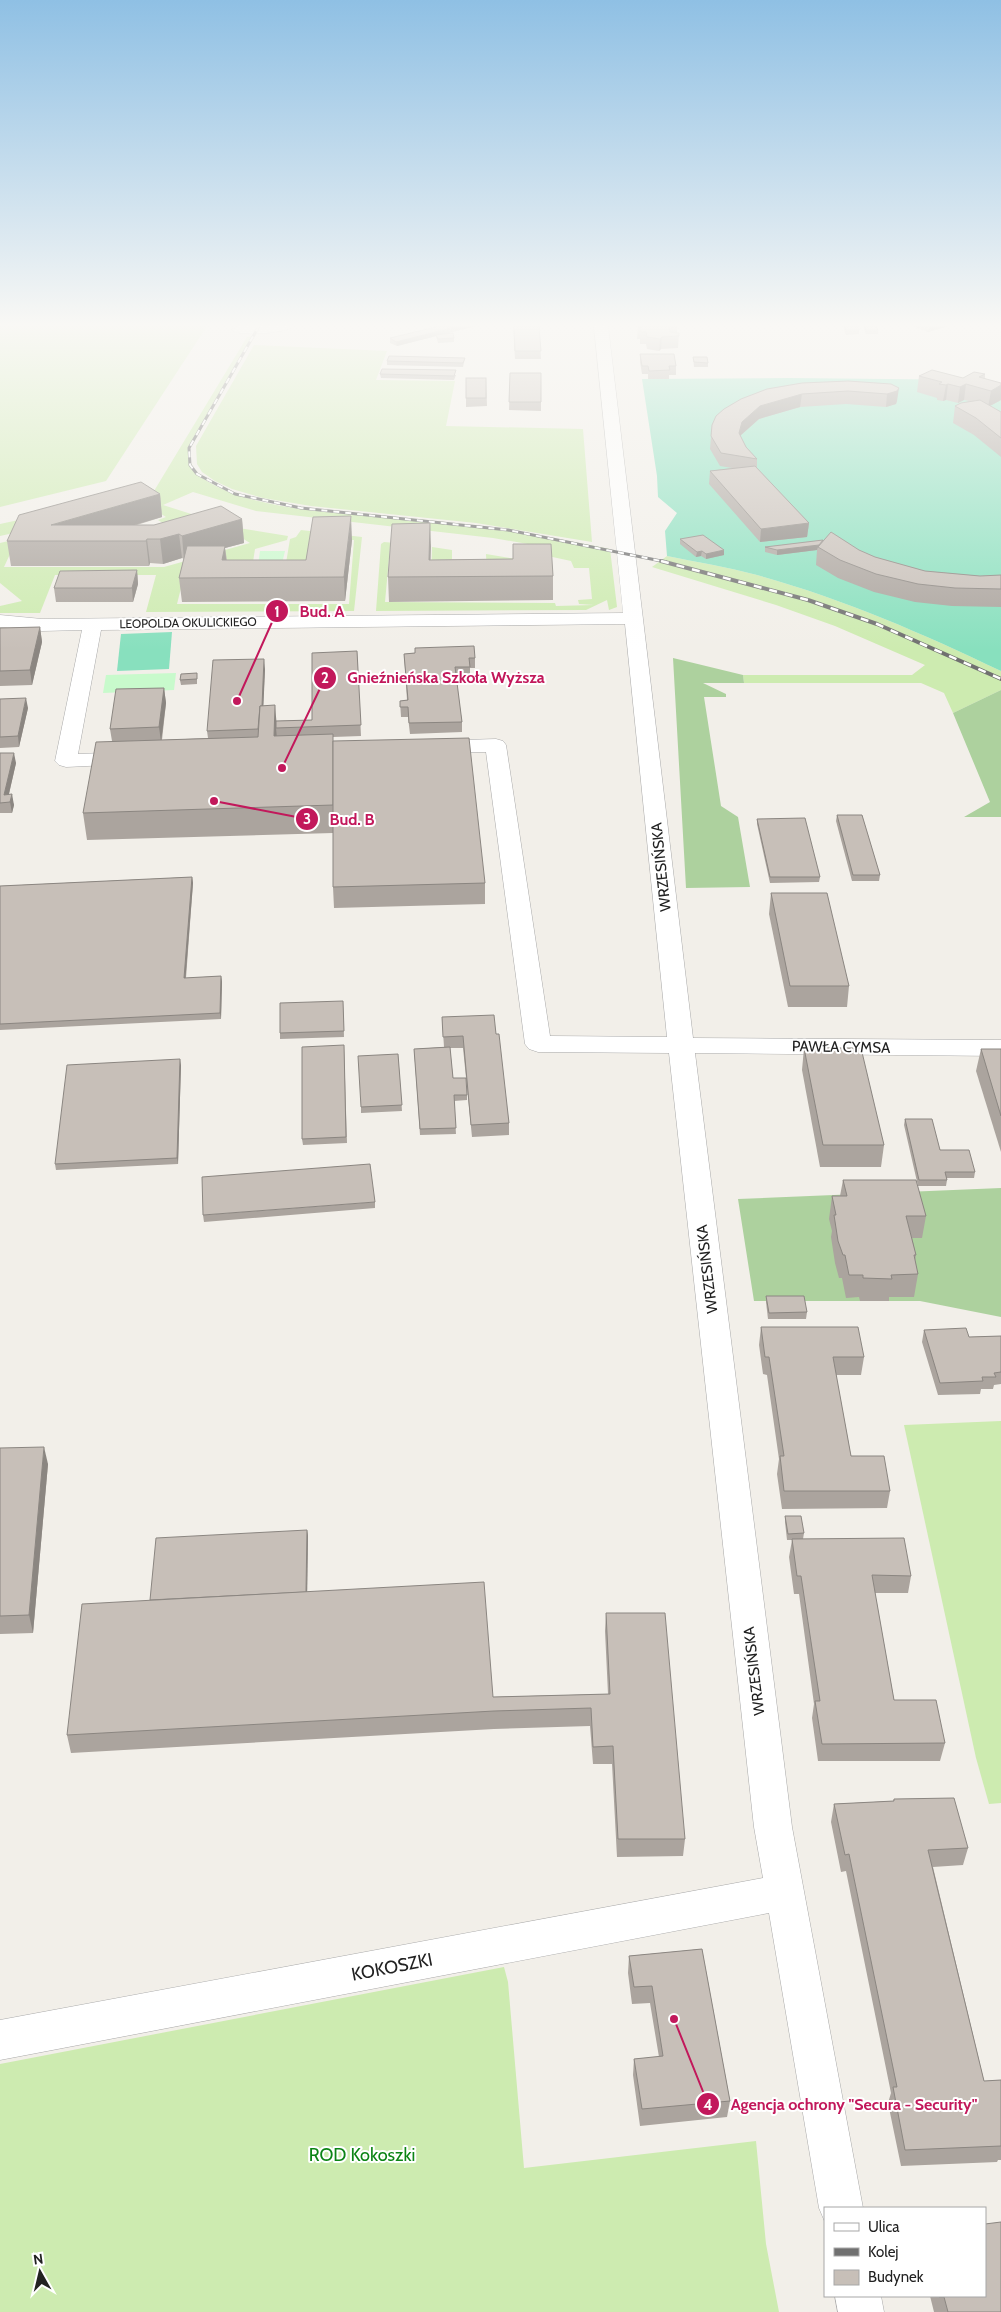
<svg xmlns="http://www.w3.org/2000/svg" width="1001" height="2312" viewBox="0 0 1001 2312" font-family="Cabin,sans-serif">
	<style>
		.grass { fill: #cdebb0; fill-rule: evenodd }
		.forest { fill: #add19e }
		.park { fill: #c8facc }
		.pitch { fill: #88e0be }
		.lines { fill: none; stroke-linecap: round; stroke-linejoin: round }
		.minor-casing { stroke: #a9a9a9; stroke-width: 1 }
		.minor { fill: #fff; fill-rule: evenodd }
		.rail-far1-casing { stroke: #707070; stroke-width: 3 }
		.rail-casing { stroke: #707070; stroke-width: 4 }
		.rail-far1 { stroke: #fff; stroke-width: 2; stroke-dasharray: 6; stroke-linecap: butt }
		.rail { stroke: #fff; stroke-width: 2.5; stroke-dasharray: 8; stroke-linecap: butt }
		.wall { fill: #aba49e }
		.shaded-wall { fill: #8b8681 }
		.building { fill: #c7bfb8; stroke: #8b8681 }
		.labels { text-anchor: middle; stroke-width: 4; stroke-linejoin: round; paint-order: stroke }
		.far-street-label { font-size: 12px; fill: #222; stroke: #fff }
		.street-label { font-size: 15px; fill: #222; stroke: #fff }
		.near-street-label { font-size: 18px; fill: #222; stroke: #fff }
		.near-park-label { font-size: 18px; fill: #0c8416; stroke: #fff }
		.leader { fill: none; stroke: #c2185b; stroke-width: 2 }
		.callout-dot { fill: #c2185b; stroke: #fff; stroke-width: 2 }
		.mark-label { font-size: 15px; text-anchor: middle; font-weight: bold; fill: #fff }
		.callout-label { font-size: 16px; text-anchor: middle; font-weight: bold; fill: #c2185b; stroke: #fff; stroke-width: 4; stroke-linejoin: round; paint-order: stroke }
	</style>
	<rect width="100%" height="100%" fill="#f2efe9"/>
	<!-- grass -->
	<g class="grass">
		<path d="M0,326H207L106,481L0,507Z"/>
		<path d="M254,336L189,447C188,470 198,477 218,487C273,514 364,514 426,520C488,527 549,537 610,549L617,607L609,610L607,600L586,610L376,611L381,544L384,542L428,546L390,547L385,602L555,603L556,606L594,605L579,604L578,600L592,599L589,568H574L571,561L534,553L539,546L493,538L256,511L193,492L163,505L232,527L288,536L287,540L255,549L251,575H284L290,539L296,537L301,530L362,537L354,611L146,612L156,575H55L40,613H0V606L22,601L0,583V543L17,539L4,567H164L250,543L227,529L182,535L158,520L166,517L145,504L0,536V524L154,491L247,337ZM310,540H354L349,604H177L186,568L303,584Z"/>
		<path d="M254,345L387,351L376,380L455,381L446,426L583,429L592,542L476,523L311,506L263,498L232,489L215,481L202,472L197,464L196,446Z"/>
		<path d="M432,547L452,550V575L487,574L486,554L546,564V567H509L510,583H431Z"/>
		<path d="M667,556C697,562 727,567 757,575C841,598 922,633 1001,671V690L953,713L944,693L921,683H744L743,675H912L925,665L835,626L776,605L652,567Z"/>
		<path d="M1001,1421V1803L989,1804L976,1758L904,1425Z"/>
		<path d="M504,1967L508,1982L524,2168L756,2141L766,2244L779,2312H0V2064Z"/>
	</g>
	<!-- forest -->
	<g class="forest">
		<path d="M673,658L743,675L744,683H703L726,694V697H704L721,806L738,817L750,887L686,888Z"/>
		<path d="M1001,690V817H964L990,802L953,713Z"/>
		<path d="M1001,1188V1317L920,1301H754L738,1199Z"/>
	</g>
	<!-- park -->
	<g class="park">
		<path d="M260,551H285L280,572H257Z"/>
		<path d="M176,673L174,690L103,693L106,675Z"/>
	</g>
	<!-- pitch -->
	<g class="pitch">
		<path d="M789,378L988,380L1001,389V671C922,633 841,598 757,575C727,567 697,562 667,556L665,531L677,513L658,497L657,476L642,379Z"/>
		<path d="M172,632L169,669L117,671L121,634Z"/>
	</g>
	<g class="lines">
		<!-- minor casing -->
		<g class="minor-casing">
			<g id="minor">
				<path d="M238,326H294C289,333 237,337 232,330Z"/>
				<path d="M594,326H608L693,1038L1001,1040V1056L695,1053L792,1827L863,2208H825V2222L819,2208L769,1913L0,2060V2020L763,1878L754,1827L669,1053L538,1052L529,1049L525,1044L486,752L432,753L425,751L422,747L425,743L432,741L496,739L503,741L506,745L550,1036L667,1037L625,624L101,630L78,754L130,752L137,754L141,758L137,762L130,764L66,767L59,765L55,761L82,630L42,631L0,627V615L42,619L623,613Z"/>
				<path d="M835,2296H881L884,2312H838Z"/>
			</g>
		</g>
		<!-- minor -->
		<use href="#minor" class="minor"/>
		<!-- rail-far1 casing -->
		<g class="rail-far1-casing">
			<path id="rail-far1" d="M259,326L189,448L190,465L197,474L235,494L301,508L508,530L666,562"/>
		</g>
		<!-- rail casing -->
		<g class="rail-casing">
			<path id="rail" d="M661,561L808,600L877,624L1001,679"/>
		</g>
		<!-- rail-far1 -->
		<use href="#rail-far1" class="rail-far1"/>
		<!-- rail -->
		<use href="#rail" class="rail"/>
	</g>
	<!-- wall -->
	<g class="wall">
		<path d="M476,326L444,334L454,338V342L438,343L436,336L397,346L390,343V338Z"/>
		<path d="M513,326H539L541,359H515Z"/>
		<path d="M638,326H678H677V333H679L678,348L661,349L659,351L647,349L646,344H640V339H637Z"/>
		<path d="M844,326L859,330V334L846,335L844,330Z"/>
		<path d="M864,326L878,330V334H866L864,330Z"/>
		<path d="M913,326H948L928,332Z"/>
		<path d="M640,354L676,366V375H669V379H648V374H642L640,362Z"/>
		<path d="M693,357L708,363V367H694Z"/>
		<path d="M465,358L463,367L387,365V361Z"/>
		<path d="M510,373H541V411L509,410Z"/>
		<path d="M380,374L456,375L454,380L381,378Z"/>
		<path d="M985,374V378L1001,400L990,406L1001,412V457L974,435L953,423L955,406L969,401L964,400L958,403L946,400L943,401L937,400V398L917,392L919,376L963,378Z"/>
		<path d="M466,378H486L487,406L466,407Z"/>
		<path d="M891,384L897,401L896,404L886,407L846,404L800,407L759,419L741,435V437L746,447L757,459V468L809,523L807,537L760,542L709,484L710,471L732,468L720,466L710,449L712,425L741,399Z"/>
		<path d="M160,494L162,517L137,525H154L242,519L244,543L225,548L227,560H306L352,540L345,601L182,602L179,578L184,559L182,558L163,564L150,563L149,566H11L7,541Z"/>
		<path d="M430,523V560L513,559V544L553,576V600L389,602L388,577Z"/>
		<path d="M680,539L724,555L706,559L701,556L696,557L680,544Z"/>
		<path d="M823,540L859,550L875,557L925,571L980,576L1001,575V607L952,606L915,602L874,592L838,578L816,565L817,550L777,555L765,552V547Z"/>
		<path d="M137,570L138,584L133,602H56L54,588Z"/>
		<path d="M40,627L42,642L32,685L0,686V628Z"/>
		<path d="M415,648L475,658V668H470V677L456,678L462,722V732L410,734L408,717H401L400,701L407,700L404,654L415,653Z"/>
		<path d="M357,651L361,736L333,737V741L485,883V904L334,908L333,887V833L87,840L83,813L112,741L110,729L164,688L166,703L162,740L208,738L207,731L265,669L263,706L276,721L312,720Z"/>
		<path d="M197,673V684L181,685L180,680Z"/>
		<path d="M0,699L28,708L19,747L0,748Z"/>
		<path d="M0,753L16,763L9,794L14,805L12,813H0Z"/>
		<path d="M837,815L880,875L879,881H852L836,821Z"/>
		<path d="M757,819L820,877L819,882L770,883L757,824Z"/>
		<path d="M192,877L193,883L186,978L221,976L222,982L221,1019L0,1030V886Z"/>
		<path d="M771,893L849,986L847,1007H788L769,914Z"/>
		<path d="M343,1001L344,1037L280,1039V1033Z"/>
		<path d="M442,1017L496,1034L509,1123V1135L472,1137L463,1048H450L453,1078L467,1095V1100L454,1101L456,1134L420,1135L414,1049L444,1047Z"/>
		<path d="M344,1045L347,1143L303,1145L302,1139Z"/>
		<path d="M804,1048L884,1145L881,1167H820L802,1070Z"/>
		<path d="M981,1049H1001V1152L976,1071Z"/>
		<path d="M398,1054L402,1111L361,1113V1107Z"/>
		<path d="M181,1065L178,1164L56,1170L55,1164Z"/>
		<path d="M905,1119L940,1150L975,1172L974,1178H947V1180L946,1186H918L904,1125Z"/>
		<path d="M843,1180L926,1216L922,1238H912L916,1255L915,1261L918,1274L914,1297H889V1301H860L859,1297L846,1298L842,1278H839L835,1263L831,1237L832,1231L829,1219L832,1196H840Z"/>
		<path d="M375,1202V1208L204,1222L203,1215Z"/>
		<path d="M766,1296L807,1312L806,1319H768L766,1302Z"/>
		<path d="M761,1327L864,1357L861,1375H836L851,1456L890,1491L887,1508L782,1509L777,1474L779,1459L767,1375L763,1374L759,1345Z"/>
		<path d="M924,1330L969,1337L1001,1336V1384L994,1385L993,1389H981L980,1394L938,1395L922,1342Z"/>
		<path d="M0,1448L48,1464L33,1633L0,1634Z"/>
		<path d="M785,1516L804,1533L803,1539L911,1576L908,1593H875L894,1700L945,1743L940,1761H818L812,1718L814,1704L799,1594H794L789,1557L792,1540H787L785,1522Z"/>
		<path d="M307,1530L308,1536L307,1592L493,1697L608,1694L605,1631L606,1613L685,1839L683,1856L617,1857L612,1764H593L590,1726L494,1729L71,1753L67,1735Z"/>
		<path d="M894,1799L968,1848L963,1865L933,1867L984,2081L1001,2080V2160H998L997,2162L901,2166L888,2103L891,2093L846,1871L841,1872L831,1822L834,1804L893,1801Z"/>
		<path d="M702,1949L730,2101L727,2117L640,2126L633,2075L634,2059L659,2057L650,2003L632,2004L628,1973L629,1956Z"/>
		<path d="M930,2296H985L1001,2312H934Z"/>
	</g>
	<!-- shaded-wall -->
	<g class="shaded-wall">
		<path d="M459,326H476L397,346L396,342Z"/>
		<path d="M929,326H948L928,332Z"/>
		<path d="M662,337L661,349L659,351L660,339Z"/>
		<path d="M948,384L946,400L943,401L946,385Z"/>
		<path d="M966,384L964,400L958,403L960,387Z"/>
		<path d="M1001,385V400L988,407L991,391Z"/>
		<path d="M899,388L897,401L896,404L886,407L887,394Z"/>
		<path d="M802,394L800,407L759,419L741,435L738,446L739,433L742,422L760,406Z"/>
		<path d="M160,494L162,517L79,541L51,525Z"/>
		<path d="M351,516L352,540L345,601L344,577Z"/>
		<path d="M242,519L244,543L225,548L227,570L184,560L182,536Z"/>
		<path d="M430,523L431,547L430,577L429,560Z"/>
		<path d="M809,523L807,537L760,542L761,529Z"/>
		<path d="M179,534L182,558L163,564L160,539Z"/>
		<path d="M147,539L150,563L149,566L146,541Z"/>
		<path d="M828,544L818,547L817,550L777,555V550Z"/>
		<path d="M724,550V555L706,559V554Z"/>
		<path d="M702,551L701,556L696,557L697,552Z"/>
		<path d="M137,570L138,584L133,602L132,588Z"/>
		<path d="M40,627L42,642L32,685L30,670Z"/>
		<path d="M264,659L265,669L262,739L261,729Z"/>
		<path d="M164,688L166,703L161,742L159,727Z"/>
		<path d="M26,698L28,708L19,747L18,736Z"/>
		<path d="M275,705L277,728H276L277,739L274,736Z"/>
		<path d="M14,753L16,763L7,802L4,795Z"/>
		<path d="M12,794L14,805L12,813L10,802Z"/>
		<path d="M192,877L193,883L185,984L184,978Z"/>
		<path d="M221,976L222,982L221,1019L220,1013Z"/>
		<path d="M180,1059L181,1065L178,1164L177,1158Z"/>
		<path d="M44,1447L48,1464L33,1633L29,1615Z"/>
		<path d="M307,1530L308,1536L307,1604L306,1597Z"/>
	</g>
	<!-- building -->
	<g class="building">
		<path d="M440,326H459L396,342L390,338Z"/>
		<path d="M514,326H539L541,351H515Z"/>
		<path d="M638,326H669L670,332L679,333V336L662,337L660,339L647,337L646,332H641L640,327H638Z"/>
		<path d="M844,326H857L859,330H846Z"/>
		<path d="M864,326H876L878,330H866Z"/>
		<path d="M453,333L454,338L438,339L436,335Z"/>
		<path d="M640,354H674L676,366H669L670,370L649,371L648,366H642Z"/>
		<path d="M389,356L465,358L463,363L387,361Z"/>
		<path d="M693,357H707L708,363L694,362Z"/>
		<path d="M382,369L456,370L454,376L380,374Z"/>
		<path d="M932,370L963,378L974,372L985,374L979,377L1001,383V385L991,391L966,384L960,387L948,384L946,385L939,384L942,382L919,376Z"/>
		<path d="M510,373H541V402H509Z"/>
		<rect x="466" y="378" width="20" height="20"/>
		<path d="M848,381L891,384L899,388L897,391L887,394L848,391L802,394L760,406L742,422L739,433L746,447L757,459L721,453L711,436L712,425L716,416L724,409L741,399L767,389L802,383Z"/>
		<path d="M980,400L1001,412V438L976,418L955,406L961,403Z"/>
		<path d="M755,466L809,523L761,529L710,471Z"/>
		<path d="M141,482L160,494L51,525H154L221,506L242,519L182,536L179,534L160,539H147L146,541H7L19,515Z"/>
		<path d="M351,516L344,577L179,578L187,546H225L222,560H306L313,517Z"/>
		<path d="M430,523L429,560L513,559V544H551L553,576L388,577L392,524Z"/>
		<path d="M831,532L859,550L875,557L925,571L980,576L1001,575V589L955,588L918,584L876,574L840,560L818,547Z"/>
		<path d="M703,535L724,550L706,554L702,551L697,552L680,539Z"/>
		<path d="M823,540L819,545L777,550L765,547Z"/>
		<path d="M137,570L132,588H54L60,571Z"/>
		<path d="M40,627L30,670L0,671V628Z"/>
		<path d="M474,646L475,658H469L470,667H455L462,722L409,723L408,707H400V701L408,700L404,654L415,653V648Z"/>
		<path d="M357,651L361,725L276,728V721L312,720V653Z"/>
		<path d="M264,659L262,706H260L258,729L207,731L213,660Z"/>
		<path d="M197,673V679L180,680L181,674Z"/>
		<path d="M164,688L159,727L110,729L116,689Z"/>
		<path d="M26,698L18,736L0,737V699Z"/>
		<path d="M275,705L274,736L333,734V805L83,813L96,742L258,737L260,706Z"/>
		<path d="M469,738L485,883L333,887V741Z"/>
		<path d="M0,753H14L4,795L12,794L10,802L0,803Z"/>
		<path d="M837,815H862L880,875H853Z"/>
		<path d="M805,818L820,877H770L757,819Z"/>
		<path d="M192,877L184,978L221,976L220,1013L0,1024V886Z"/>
		<path d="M771,893H827L849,986H790Z"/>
		<path d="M343,1001L344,1031L280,1033V1003Z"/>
		<path d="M494,1015L496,1034H499L509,1123L471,1125L463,1036L443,1037L442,1017Z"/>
		<path d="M344,1045L346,1137L302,1139V1047Z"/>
		<path d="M450,1047L453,1078H466L467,1095H454L456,1128L420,1129L414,1049Z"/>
		<path d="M804,1048H861L884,1145H823Z"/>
		<path d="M981,1049H1001V1116Z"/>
		<path d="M398,1054L402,1105L361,1107L358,1056Z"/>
		<path d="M180,1059L177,1158L55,1164L67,1065Z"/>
		<path d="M905,1119H932L940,1150H969L975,1172H945L947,1180H919Z"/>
		<path d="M370,1164L375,1202L203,1215L202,1177Z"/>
		<path d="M843,1180H916L926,1216H906L916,1255H914L918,1274L891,1275L892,1279L863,1278V1275H849L845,1255H843L838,1241L834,1215H836L832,1196H847Z"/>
		<path d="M766,1296H804L807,1312L769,1313Z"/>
		<path d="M761,1327H858L864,1357H833L851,1456H884L890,1491H784L780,1456H784L769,1357H765Z"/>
		<path d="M966,1328L969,1337L1001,1336V1372L994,1373L996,1377H982L983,1381L940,1383L924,1330Z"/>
		<path d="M44,1447L29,1615L0,1616V1448Z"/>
		<path d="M785,1516H801L804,1533L788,1534Z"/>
		<path d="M307,1530L306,1592L150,1600L156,1538Z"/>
		<path d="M904,1538L911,1576L872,1575L894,1700H936L945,1743L822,1744L815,1701H820L801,1576H797L792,1539Z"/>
		<path d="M484,1582L493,1697L610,1694L606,1613H665L685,1839H618L613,1746L593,1747L591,1708L494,1711L67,1735L82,1604Z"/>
		<path d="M954,1798L968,1848L928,1850L984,2081L1001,2080V2146L905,2150L893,2087H897L849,1854L845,1855L834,1804L894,1801V1799Z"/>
		<path d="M702,1949L730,2101L642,2109L634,2059L663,2056L652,1986L634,1987L629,1956Z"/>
		<path d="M1001,2222V2312H948L944,2297H939V2296H985V2224Z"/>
	</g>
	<!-- sky -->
	<linearGradient id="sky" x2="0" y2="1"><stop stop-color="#8fc0e4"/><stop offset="0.5" stop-color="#f9f8f5"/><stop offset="1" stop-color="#f9f8f5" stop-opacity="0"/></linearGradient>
	<rect width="1001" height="650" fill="url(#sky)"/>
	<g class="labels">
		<!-- far-street labels -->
		<g class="far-street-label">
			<text transform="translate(188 623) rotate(-1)" y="4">LEOPOLDA OKULICKIEGO</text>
		</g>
		<!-- street labels -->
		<g class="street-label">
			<text transform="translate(661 867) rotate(-96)" y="5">WRZESIŃSKA</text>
			<text transform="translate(841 1047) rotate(1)" y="5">PAWŁA CYMSA</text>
			<text transform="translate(707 1269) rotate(-97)" y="5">WRZESIŃSKA</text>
			<text transform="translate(754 1671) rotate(-97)" y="5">WRZESIŃSKA</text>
		</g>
		<!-- near-street labels -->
		<g class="near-street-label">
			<text transform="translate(392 1967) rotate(-11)" y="6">KOKOSZKI</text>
		</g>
		<!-- near-park labels -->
		<g class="near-park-label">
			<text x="362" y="2161">ROD Kokoszki</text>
		</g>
	</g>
	<!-- callouts -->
	<path class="leader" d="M237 701L277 611M282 768L325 678M214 801L307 819M674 2019L708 2104"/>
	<g class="callout-dot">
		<circle cx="237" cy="701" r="5"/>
		<circle cx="282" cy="768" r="5"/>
		<circle cx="214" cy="801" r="5"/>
		<circle cx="674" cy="2019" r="5"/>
		<circle cx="277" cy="611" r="12"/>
		<circle cx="325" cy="678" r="12"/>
		<circle cx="307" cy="819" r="12"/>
		<circle cx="708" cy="2104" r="12"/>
	</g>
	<g class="mark-label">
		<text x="277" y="617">1</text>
		<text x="325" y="683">2</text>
		<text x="307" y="824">3</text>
		<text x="708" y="2110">4</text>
	</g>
	<g class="callout-label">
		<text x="322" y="617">Bud. A</text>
		<text x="446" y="683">Gnieźnieńska Szkoła Wyższa</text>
		<text x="352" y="825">Bud. B</text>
		<text x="854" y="2110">Agencja ochrony "Secura - Security"</text>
	</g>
	<!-- legend -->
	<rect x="824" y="2207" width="162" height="90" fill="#ffffff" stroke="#a7a7a7"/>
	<rect x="834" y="2223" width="25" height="8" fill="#ffffff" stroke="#a7a7a7"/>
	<text x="868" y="2232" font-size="15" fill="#222222">Ulica</text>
	<rect x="834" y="2248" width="25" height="8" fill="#707070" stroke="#a7a7a7"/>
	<text x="868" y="2257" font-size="15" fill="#222222">Kolej</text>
	<rect x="834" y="2270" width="25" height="15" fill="#c7bfb8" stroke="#a7a7a7"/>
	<text x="868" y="2282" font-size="15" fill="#222222">Budynek</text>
	<!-- north arrow -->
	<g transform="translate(40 2272) rotate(352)" stroke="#ffffff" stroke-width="4" paint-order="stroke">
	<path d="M0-4L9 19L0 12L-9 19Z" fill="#222222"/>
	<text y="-8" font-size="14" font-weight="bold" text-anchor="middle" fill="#222222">N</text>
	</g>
</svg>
